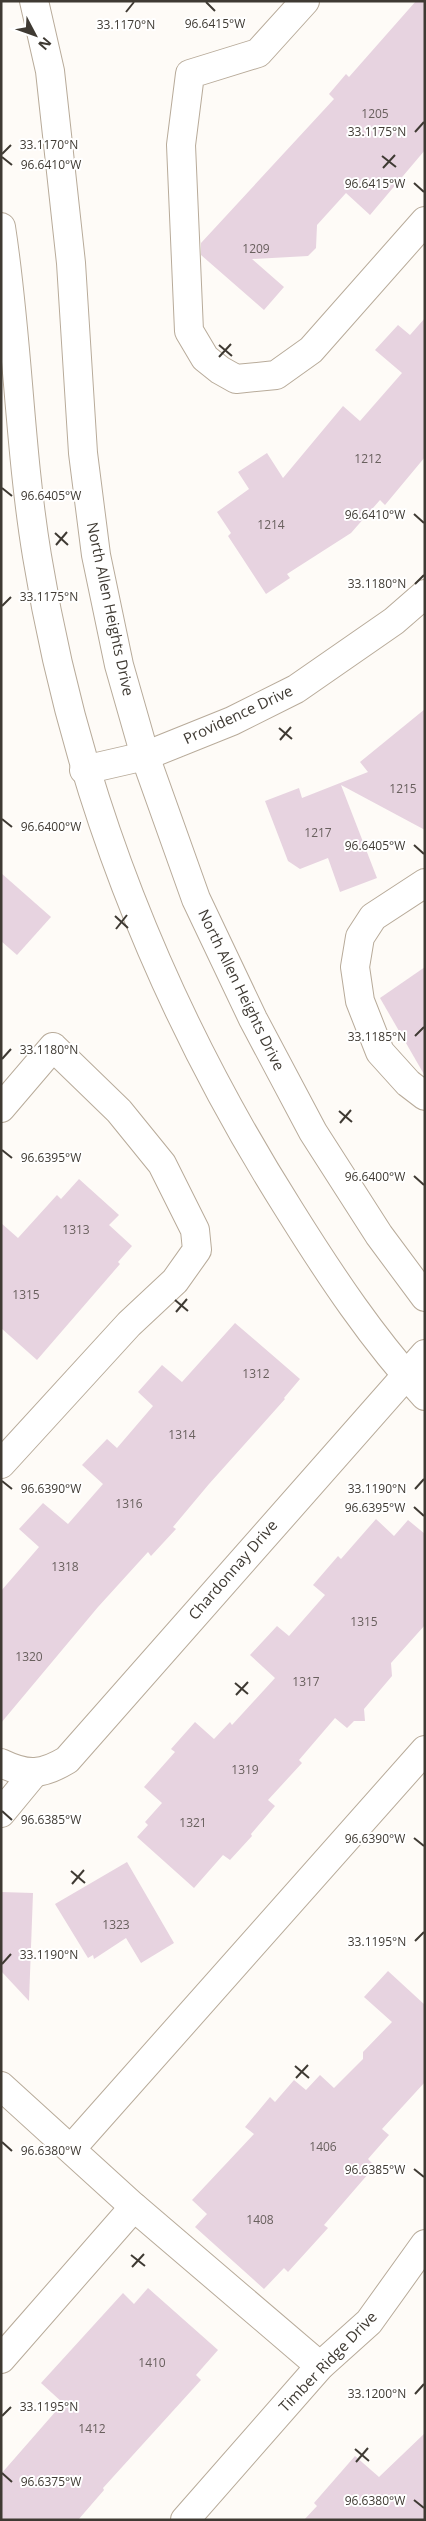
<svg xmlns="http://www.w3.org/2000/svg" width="426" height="2521" viewBox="0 0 426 2521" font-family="'Open Sans',sans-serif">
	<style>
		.building { fill: #e7d3e0 }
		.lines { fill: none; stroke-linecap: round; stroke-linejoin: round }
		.minor-casing { stroke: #b8ab9a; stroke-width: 30 }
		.major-casing { stroke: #b8ab9a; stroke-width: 30 }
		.minor { stroke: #fff; stroke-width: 28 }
		.major { stroke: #fff; stroke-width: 28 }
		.ticks { fill: none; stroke: #3f3a33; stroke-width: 2 }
		.labels { text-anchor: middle; stroke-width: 4; stroke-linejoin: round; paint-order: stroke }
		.number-label { font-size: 12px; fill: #69605e }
		.street-label { font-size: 15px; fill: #3f3a33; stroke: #fff }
		.ticks-label { font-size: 12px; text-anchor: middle; fill: #3f3a33; stroke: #fff; stroke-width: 4; stroke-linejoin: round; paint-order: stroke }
	</style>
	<rect width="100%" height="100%" fill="#fefbf7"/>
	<!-- building -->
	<g class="building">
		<path d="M416,1H425V150L370,215L346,193L317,225L316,248L308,256L252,259L284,287L264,310L201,255V243L334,99L329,94L346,74L349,77Z"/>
		<path d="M425,318V457L385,505L380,500L351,533L287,574L290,578L266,594L228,536L231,533L217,512L249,489L238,472L267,453L283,478L343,406L360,421L402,373L375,350L398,325L410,335Z"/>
		<path d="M425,709V830L341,785L377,878L340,892L328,858L300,869L288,861L265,801L299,788L302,798L368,772L360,762Z"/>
		<path d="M1,873L51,917L17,955L1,941Z"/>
		<path d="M425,967V1076L380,998Z"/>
		<path d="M79,1179L119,1215L109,1225L132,1246L118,1262L120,1264L37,1360L1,1328V1223L18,1238L57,1195L61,1199Z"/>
		<path d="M235,1323L300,1379L284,1398L285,1399L209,1484L173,1527L176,1529L151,1556L148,1552L98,1607L1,1723V1591L39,1547L19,1529L43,1503L68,1524L103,1484L82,1465L107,1439L117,1448L153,1406L138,1392L162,1365L182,1382Z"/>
		<path d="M376,1519L394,1536L408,1520L425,1534V1625L391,1663L392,1676L364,1709L365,1721H354L347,1728L335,1718L299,1760L302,1763L268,1800L275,1806L251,1834L252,1836L230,1860L223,1855L194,1888L137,1837L148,1825L145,1822L162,1803L144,1787L175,1752L171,1749L195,1722L214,1739L230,1722L232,1725L275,1678L250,1655L277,1626L289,1636L325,1595L313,1585L338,1556L341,1559Z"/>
		<path d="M127,1862L174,1943L141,1963L126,1938L94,1959L93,1955L88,1958L55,1904Z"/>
		<path d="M1,1892L33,1893L29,2001L1,1971Z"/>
		<path d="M388,1971L425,2005V2082L382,2129L389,2135L368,2159L375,2166L324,2225L328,2228L288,2272L284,2268L264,2289L195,2227L207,2214L192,2200L254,2134L245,2127L270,2097L275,2102L294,2080L306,2090L320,2075L334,2088L363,2059V2052L392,2022L364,1997Z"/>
		<path d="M148,2288L218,2350L196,2375L201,2380L103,2488L104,2490L78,2520H1V2474L63,2403L41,2383L123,2293L134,2304Z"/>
		<path d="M425,2433V2520H304L317,2506L314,2503L355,2456L379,2477Z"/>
	</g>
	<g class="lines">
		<!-- minor casing -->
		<g class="minor-casing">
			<g id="minor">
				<path d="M305,1L258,53L190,74L181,145L189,331L205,358L220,370L236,379L276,375L311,350L425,221"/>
				<path d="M84,770L145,756L232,721L296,689L394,621L425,594"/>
				<path d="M425,883L373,917L360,937L355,967L360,1001L380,1052L408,1083L425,1096"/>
				<path d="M1,1108L53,1047L119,1111L162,1164L195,1230L197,1250L175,1281L129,1324L1,1464"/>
				<path d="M1,1763C28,1776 42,1775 67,1760L425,1354"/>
				<path d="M1,1813L34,1773"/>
				<path d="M1,2086L134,2207"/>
				<path d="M71,2149L425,1750"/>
				<path d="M1,2359L134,2207L320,2366"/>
				<path d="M185,2520L320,2366L369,2322L425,2244"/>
			</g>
		</g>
		<!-- major casing -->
		<g class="major-casing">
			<g id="major">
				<path d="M34,1L50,71L71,263L83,453L96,555L119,665L145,756L196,899L253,1019L313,1132L379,1235L425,1297"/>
				<path d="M1,227C18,336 19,447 37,556C75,792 162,1009 290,1211C330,1275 373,1340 425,1396"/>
			</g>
		</g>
		<!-- minor -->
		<use href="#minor" class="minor"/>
		<!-- major -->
		<use href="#major" class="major"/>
	</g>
	<!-- ticks -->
	<path class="ticks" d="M206,2L215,11M126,12L134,2M415,132L424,122M2,154L11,145M382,156L396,167M2,157L12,165M383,168L395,155M414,183L424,192M219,345L232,356M219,357L231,344M2,488L12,496M414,514L424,523M55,533L68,545M56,545L67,532M415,584L424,575M2,606L11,597M279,728L292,739M280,740L291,727M2,819L12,827M414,845L424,854M115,916L128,928M116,929L127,915M415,1036L424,1027M2,1059L11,1049M339,1111L352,1122M340,1123L351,1110M2,1150L12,1158M414,1176L424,1185M175,1300L188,1311M176,1312L187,1299M2,1481L12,1489M415,1489L424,1479M414,1507L424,1516M235,1683L248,1694M236,1695L248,1682M2,1811L12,1820M414,1838L424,1846M71,1871L85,1883M72,1884L84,1870M415,1941L424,1932M2,1964L11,1954M295,2066L309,2078M296,2078L308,2065M2,2142L12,2151M414,2169L424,2177M131,2255L145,2266M132,2267L144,2254M415,2394L424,2384M2,2416L11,2407M355,2449L369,2461M356,2462L368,2448M2,2473L12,2482M414,2500L424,2508"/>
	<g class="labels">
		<!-- number labels -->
		<g class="number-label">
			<text x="375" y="118">1205</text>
			<text x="256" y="253">1209</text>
			<text x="368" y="463">1212</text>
			<text x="271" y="529">1214</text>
			<text x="403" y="793">1215</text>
			<text x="318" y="837">1217</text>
			<text x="76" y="1234">1313</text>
			<text x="26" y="1299">1315</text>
			<text x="256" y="1378">1312</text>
			<text x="182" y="1439">1314</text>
			<text x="129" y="1508">1316</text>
			<text x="65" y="1571">1318</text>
			<text x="364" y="1626">1315</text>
			<text x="29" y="1661">1320</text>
			<text x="306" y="1686">1317</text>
			<text x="245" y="1774">1319</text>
			<text x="193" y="1827">1321</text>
			<text x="116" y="1929">1323</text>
			<text x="323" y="2151">1406</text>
			<text x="260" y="2224">1408</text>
			<text x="152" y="2367">1410</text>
			<text x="92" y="2433">1412</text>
		</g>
		<!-- street labels -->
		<g class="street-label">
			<text transform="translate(110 609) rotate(78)" y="5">North Allen Heights Drive</text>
			<text transform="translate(238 715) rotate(-25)" y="5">Providence Drive</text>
			<text transform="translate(241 990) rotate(64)" y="5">North Allen Heights Drive</text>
			<text transform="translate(233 1570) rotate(-49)" y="5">Chardonnay Drive</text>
			<text transform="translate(328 2362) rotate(-46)" y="5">Timber Ridge Drive</text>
		</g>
	</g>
	<g class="ticks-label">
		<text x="215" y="28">96.6415°W</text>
		<text x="126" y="29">33.1170°N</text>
		<text x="377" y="136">33.1175°N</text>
		<text x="49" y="149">33.1170°N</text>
		<text x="51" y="169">96.6410°W</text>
		<text x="375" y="188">96.6415°W</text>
		<text x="51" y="500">96.6405°W</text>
		<text x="375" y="519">96.6410°W</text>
		<text x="377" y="588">33.1180°N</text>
		<text x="49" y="601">33.1175°N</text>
		<text x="51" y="831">96.6400°W</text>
		<text x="375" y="850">96.6405°W</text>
		<text x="377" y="1041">33.1185°N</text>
		<text x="49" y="1054">33.1180°N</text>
		<text x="51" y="1162">96.6395°W</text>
		<text x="375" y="1181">96.6400°W</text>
		<text x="51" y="1493">96.6390°W</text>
		<text x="377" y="1493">33.1190°N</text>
		<text x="375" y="1512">96.6395°W</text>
		<text x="51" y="1824">96.6385°W</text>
		<text x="375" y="1843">96.6390°W</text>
		<text x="377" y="1946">33.1195°N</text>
		<text x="49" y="1959">33.1190°N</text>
		<text x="51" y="2155">96.6380°W</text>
		<text x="375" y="2174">96.6385°W</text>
		<text x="377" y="2398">33.1200°N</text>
		<text x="49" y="2411">33.1195°N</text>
		<text x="51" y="2486">96.6375°W</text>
		<text x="375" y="2505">96.6380°W</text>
	</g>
	<!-- border -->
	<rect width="426" height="2521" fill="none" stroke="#3f3a33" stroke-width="5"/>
	<!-- north arrow -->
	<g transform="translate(35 35) rotate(131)" stroke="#ffffff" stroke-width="4" paint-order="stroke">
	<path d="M0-4L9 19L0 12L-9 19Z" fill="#3f3a33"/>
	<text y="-8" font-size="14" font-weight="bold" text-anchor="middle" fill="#3f3a33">N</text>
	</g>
</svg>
